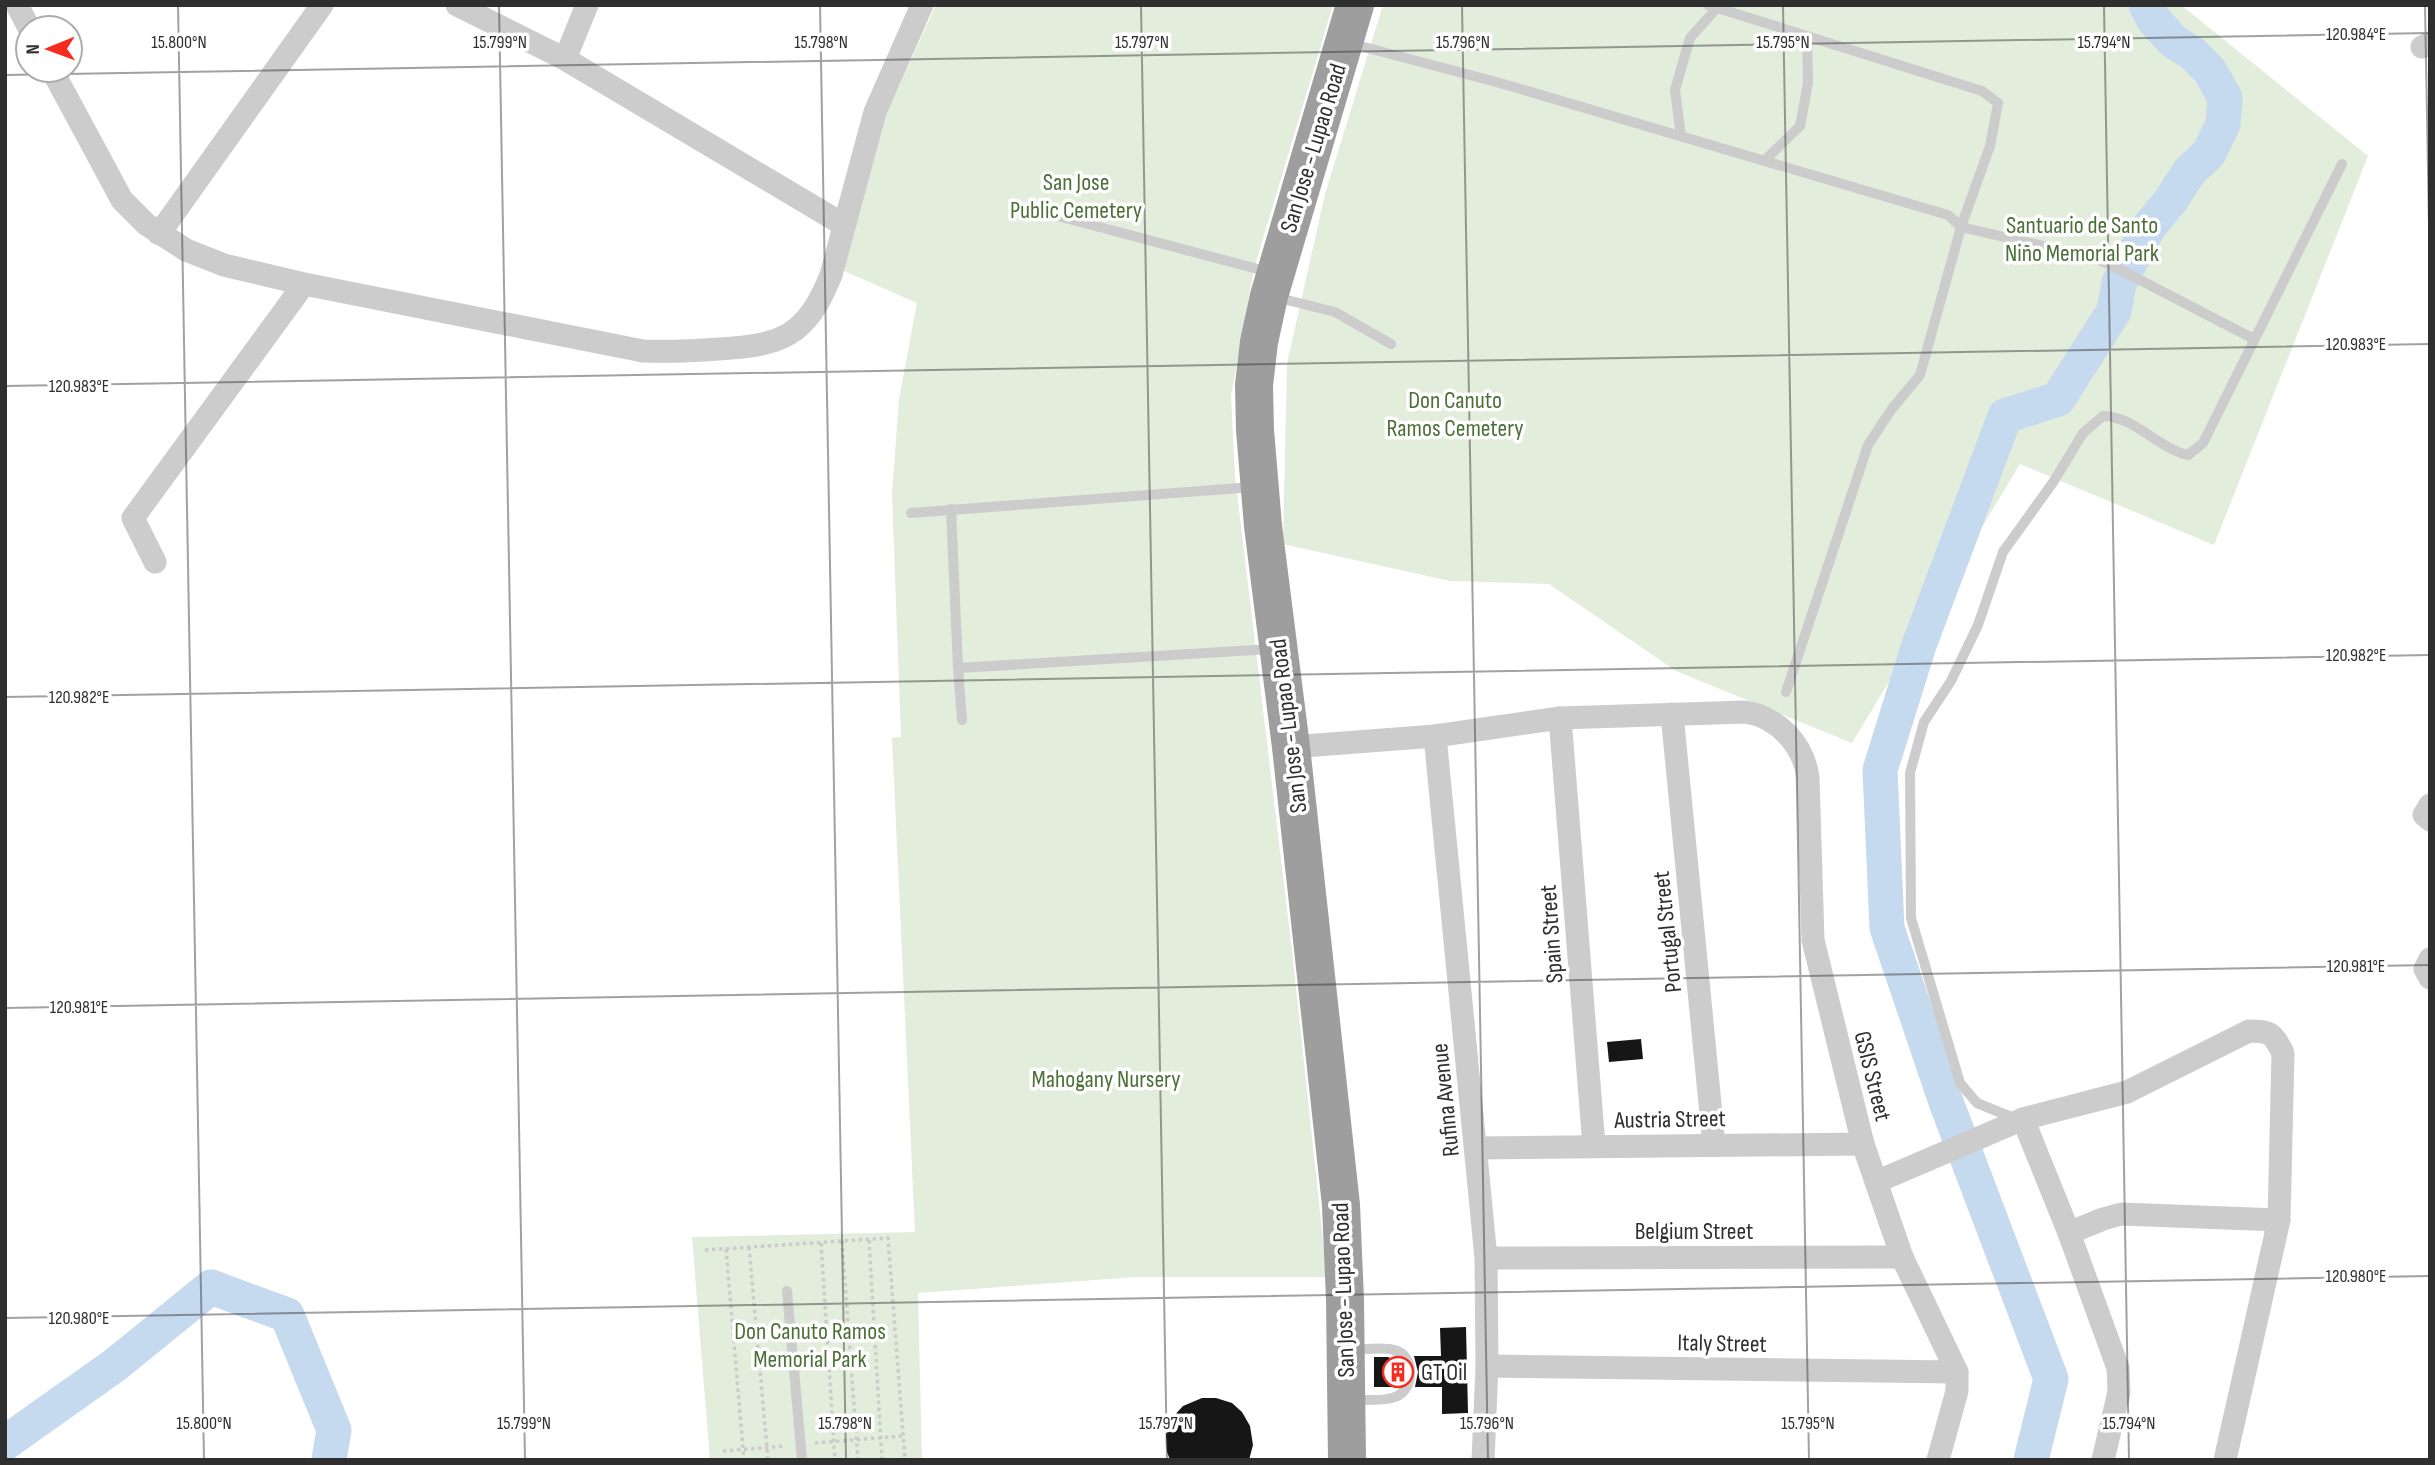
<svg xmlns="http://www.w3.org/2000/svg" width="2435" height="1465" viewBox="0 0 2435 1465" font-family="'Sofia Sans Condensed',sans-serif">
	<style>
		.green { fill: #e2eddb }
		.lines { fill: none; stroke-linecap: round; stroke-linejoin: round }
		.river { stroke: #c5d9ef; stroke-width: 35 }
		.building { fill: #161616 }
		.path { stroke: #ccc; stroke-width: 3.5; stroke-dasharray: 3.5 3.5; stroke-linecap: butt }
		.service { stroke: #ccc; stroke-width: 10 }
		.minor { stroke: #ccc; stroke-width: 23 }
		.trunk { stroke: #9e9e9e; stroke-width: 38 }
		.ticks { fill: none; stroke: #2f2f2f; stroke-width: 2; stroke-opacity: 0.45 }
		.labels { text-anchor: middle; stroke-width: 7; stroke-linejoin: round; paint-order: stroke }
		.street-label { font-size: 24px; fill: #2f2f2f; stroke: #fff }
		.park-label { font-size: 24px; fill: #4a6f37; stroke: #fff }
		.poi-label { font-size: 24px; fill: #2f2f2f; stroke: #fff; text-anchor: start }
		.ticks-label { font-size: 18px; text-anchor: middle; fill: #2f2f2f; stroke: #fff; stroke-width: 7; stroke-linejoin: round; paint-order: stroke }
	</style>
	<rect width="100%" height="100%" fill="#fff"/>
	<!-- green -->
	<g class="green">
		<path d="M936,5H1333L1254,269L1231,396L1235,476L1292,951L1327,1277H1136L918,1293L922,1460H710L692,1237L915,1232L892,738L901,737L892,494L899,399L917,303L842,270L878,132Z"/>
		<path d="M1383,5H2181L2368,156L2214,545L2020,464L1852,743L1676,671L1549,584L1450,581L1283,544L1287,364L1325,194Z"/>
	</g>
	<g class="lines">
		<!-- river -->
		<g class="river">
			<path d="M5,1443L115,1365L211,1287L287,1315L334,1430L329,1460"/>
			<path d="M2031,1460L2051,1379L1946,1102L1887,928L1880,770L1919,645L2005,416L2058,399L2114,311L2119,283L2148,228L2171,200L2189,172L2209,153L2223,124L2225,98L2210,71L2192,53L2173,41L2154,20L2146,5"/>
		</g>
	</g>
	<!-- building -->
	<g class="building">
		<path d="M1641,1039L1643,1059L1609,1062L1607,1042Z"/>
		<path d="M1466,1327L1468,1413L1442,1414V1387H1415L1418,1372L1414,1356H1441L1440,1328Z"/>
		<path d="M1374,1357H1388L1400,1363L1402,1378L1396,1387H1374Z"/>
		<path d="M1202,1398H1216L1232,1403L1242,1412L1250,1426L1253,1445L1249,1460H1170L1167,1452L1166,1435L1171,1419L1183,1406Z"/>
	</g>
	<g class="lines">
		<!-- path -->
		<g class="path">
			<path d="M869,1240L882,1460"/>
			<path d="M842,1241L858,1460"/>
			<path d="M821,1243L835,1460"/>
			<path d="M749,1247L768,1460"/>
			<path d="M726,1249L744,1460"/>
			<path d="M705,1250L888,1238L905,1460"/>
			<path d="M815,1443L903,1436"/>
			<path d="M723,1451L786,1446"/>
		</g>
		<!-- service -->
		<g class="service">
			<path d="M1708,5L1982,91L1998,103L1990,146L1961,227L1920,375L1891,410L1868,445L1786,692"/>
			<path d="M1349,43L1500,83L1948,215L1961,227L2091,257L2111,265L2254,339"/>
			<path d="M1681,136L1675,90L1690,38L1717,8"/>
			<path d="M1764,161L1800,126L1808,83L1807,36"/>
			<path d="M1039,211L1269,272"/>
			<path d="M1275,297L1335,312L1391,344"/>
			<path d="M951,509L958,668L962,720"/>
			<path d="M911,513L1253,487"/>
			<path d="M958,668L1273,649"/>
			<path d="M2016,1119L1977,1103L1960,1083L1911,918L1910,773L1924,722L1951,681L1978,625L2003,552L2054,481L2083,433L2103,416C2134,416 2157,448 2188,455L2203,443L2342,164"/>
			<path d="M787,1291L802,1460"/>
			<path d="M1350,1350C1363,1350 1382,1346 1394,1350C1416,1355 1415,1390 1395,1397C1383,1402 1365,1399 1352,1400"/>
		</g>
		<!-- minor -->
		<g class="minor">
			<path d="M17,5L29,28"/>
			<path d="M457,5L565,59"/>
			<path d="M587,5L565,59L844,225"/>
			<path d="M2422,47L2430,43"/>
			<path d="M52,70L122,200L146,224L186,250L224,265L304,284L643,351C668,352 693,351 719,349C782,345 806,337 831,275L875,112L922,5"/>
			<path d="M159,234L322,5"/>
			<path d="M155,562L133,518L304,284"/>
			<path d="M1672,714L1714,1145"/>
			<path d="M1560,718L1594,1146"/>
			<path d="M1435,736L1486,1258L1487,1366L1483,1460"/>
			<path d="M1291,747L1435,736L1560,718L1745,712C1778,717 1803,744 1808,777L1813,940L1863,1144L1902,1257L1957,1372V1391L1938,1460"/>
			<path d="M2430,805L2424,815L2430,820"/>
			<path d="M2430,959L2425,969L2430,978"/>
			<path d="M2023,1119L2069,1233L2118,1368L2119,1392L2103,1460"/>
			<path d="M1477,1148L1863,1144"/>
			<path d="M1876,1182L2023,1119L2127,1092L2249,1031C2272,1031 2273,1034 2283,1053L2279,1220L2225,1460"/>
			<path d="M2069,1233L2103,1219L2121,1214L2279,1220"/>
			<path d="M1486,1258L1902,1257"/>
			<path d="M1487,1366L1957,1372"/>
		</g>
		<!-- trunk -->
		<path class="trunk" d="M1347,1460L1345,1300L1341,1205L1291,747L1263,526L1255,430L1254,385L1259,342L1269,296L1355,5"/>
	</g>
	<!-- ticks -->
	<path class="ticks" d="M178,5L204,1460M499,5L525,1460M820,5L846,1460M1141,5L1167,1460M1462,5L1488,1460M1783,5L1809,1460M2104,5L2129,1460M2425,5L2430,280M5,75L2430,33M5,386L2430,344M5,697L2430,655M5,1008L2430,965M5,1318L2430,1276"/>
	<!-- icons -->
	<defs>
		<g id="building-ring" transform="scale(1.575)"><circle r="9.5" fill="#fff" stroke="#f72c20" stroke-width="1.5"/><path d="M-4-6H4V6H1V3H-1V6H-4ZM-2.5-4.3h1.7v1.8h-1.7ZM.8-4.3h1.7v1.8H.8ZM-2.5-1h1.7V.8h-1.7ZM.8-1h1.7V.8H.8Z" fill="#f72c20"/></g>
	</defs>
	<g fill-rule="evenodd">
		<use href="#building-ring" x="1398" y="1372"/>
	</g>
	<g class="labels">
		<!-- street labels -->
		<g class="street-label">
			<text transform="translate(1313 148) rotate(-73)" y="8">San Jose - Lupao Road</text>
			<text transform="translate(1288 726) rotate(-97)" y="8">San Jose - Lupao Road</text>
			<text transform="translate(1667 932) rotate(-96)" y="8">Portugal Street</text>
			<text transform="translate(1551 934) rotate(-94)" y="8">Spain Street</text>
			<text transform="translate(1873 1076) rotate(76)" y="8">GSIS Street</text>
			<text transform="translate(1445 1100) rotate(-96)" y="8">Rufina Avenue</text>
			<text transform="translate(1670 1119) rotate(-1)" y="8">Austria Street</text>
			<text x="1694" y="1239">Belgium Street</text>
			<text transform="translate(1343 1290) rotate(-92)" y="8">San Jose - Lupao Road</text>
			<text transform="translate(1722 1343) rotate(1)" y="8">Italy Street</text>
		</g>
		<!-- park labels -->
		<g class="park-label">
			<text x="1076" y="190">San Jose<tspan x="1076" dy="28">Public Cemetery</tspan></text>
			<text x="2082" y="233">Santuario de Santo<tspan x="2082" dy="28">Niño Memorial Park</tspan></text>
			<text x="1455" y="408">Don Canuto<tspan x="1455" dy="28">Ramos Cemetery</tspan></text>
			<text x="1106" y="1087">Mahogany Nursery</text>
			<text x="810" y="1339">Don Canuto Ramos<tspan x="810" dy="28">Memorial Park</tspan></text>
		</g>
		<!-- poi labels -->
		<g class="poi-label">
			<text x="1421" y="1380">GT Oil</text>
		</g>
	</g>
	<g class="ticks-label">
		<text x="2356" y="40">120.984°E</text>
		<text x="179" y="48">15.800°N</text>
		<text x="500" y="48">15.799°N</text>
		<text x="821" y="48">15.798°N</text>
		<text x="1142" y="48">15.797°N</text>
		<text x="1463" y="48">15.796°N</text>
		<text x="1783" y="48">15.795°N</text>
		<text x="2104" y="48">15.794°N</text>
		<text x="2356" y="350">120.983°E</text>
		<text x="79" y="392">120.983°E</text>
		<text x="2356" y="661">120.982°E</text>
		<text x="79" y="703">120.982°E</text>
		<text x="2356" y="972">120.981°E</text>
		<text x="79" y="1013">120.981°E</text>
		<text x="2356" y="1282">120.980°E</text>
		<text x="79" y="1324">120.980°E</text>
		<text x="204" y="1429">15.800°N</text>
		<text x="524" y="1429">15.799°N</text>
		<text x="845" y="1429">15.798°N</text>
		<text x="1166" y="1429">15.797°N</text>
		<text x="1487" y="1429">15.796°N</text>
		<text x="1808" y="1429">15.795°N</text>
		<text x="2129" y="1429">15.794°N</text>
	</g>
	<!-- border -->
	<rect width="2435" height="1465" fill="none" stroke="#2f2f2f" stroke-width="14"/>
	<!-- north arrow -->
	<g transform="translate(49 49) rotate(269)"><circle r="33" fill="#ffffff" stroke="#acacac" stroke-width="2"/>
	<path d="M0-5L12 26L0 18L-12 26Z" fill="#f72c20"/>
	<text y="-10" font-size="19" font-weight="bold" text-anchor="middle" fill="#2f2f2f">N</text>
	</g>
</svg>
